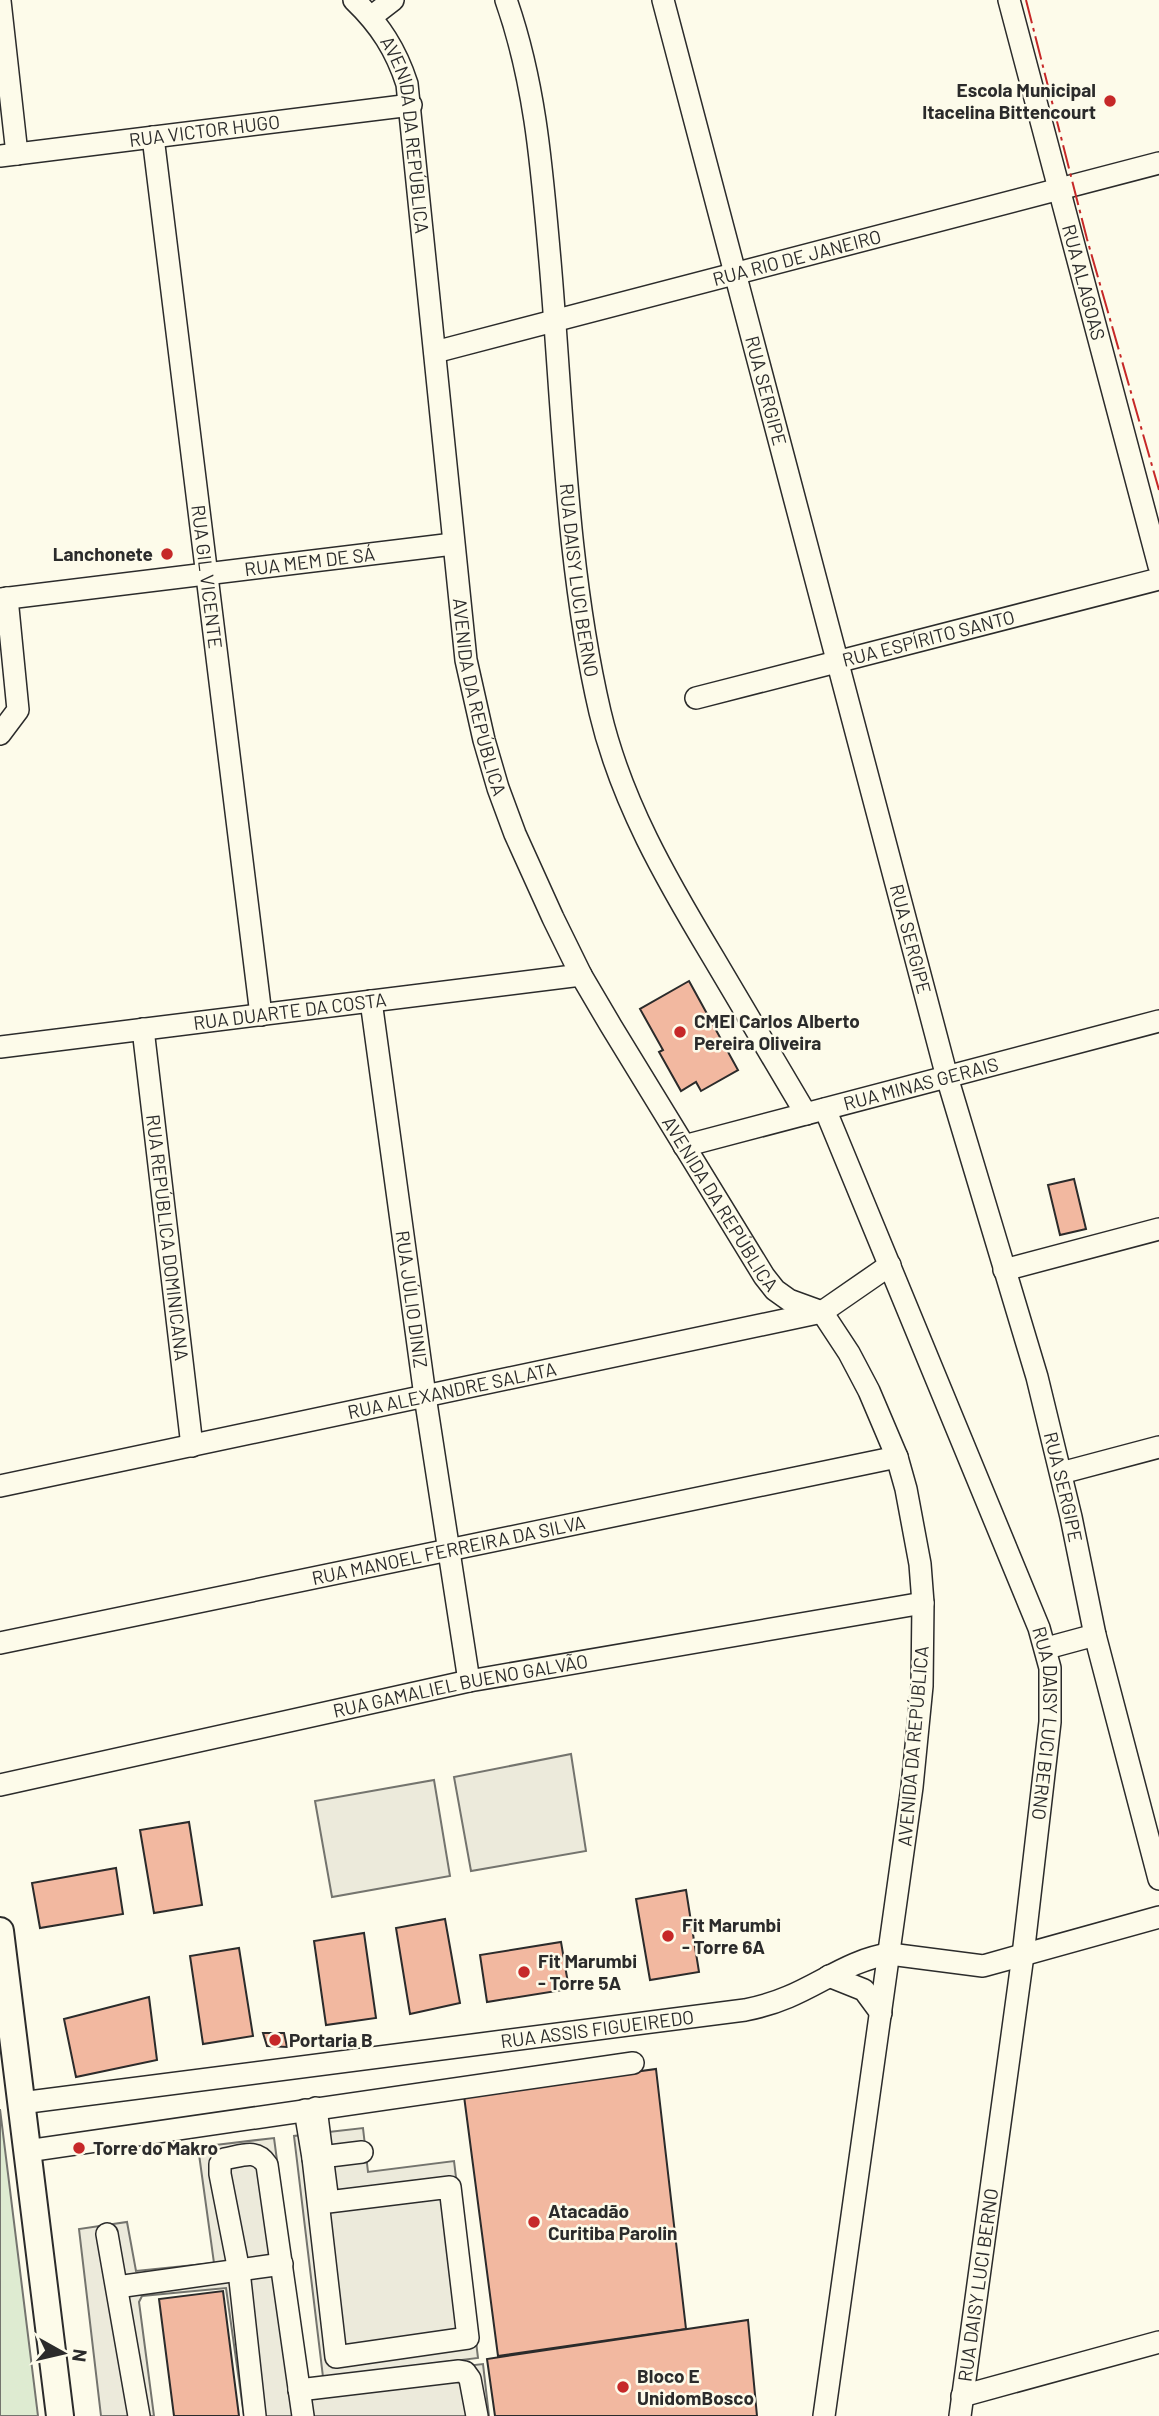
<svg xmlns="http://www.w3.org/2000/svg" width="1159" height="2416" viewBox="0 0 1159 2416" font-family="Barlow,sans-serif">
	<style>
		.green { fill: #deebd1; stroke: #74746e; stroke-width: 2 }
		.parking { fill: #eceadb; stroke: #74746e; stroke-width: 2 }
		.building { fill: #f2b8a0; stroke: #2b2b2b; stroke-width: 2 }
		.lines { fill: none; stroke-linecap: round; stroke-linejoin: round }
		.minor-casing { stroke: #2b2b2b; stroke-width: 24 }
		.major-casing { stroke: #2b2b2b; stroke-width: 30 }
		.minor { stroke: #fdfbea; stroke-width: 21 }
		.major { stroke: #fdfbea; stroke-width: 26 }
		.power { stroke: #c62828; stroke-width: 2; stroke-dasharray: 24 5 3.5 5; stroke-linecap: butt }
		.poi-dot { fill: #c62828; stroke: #fdfbea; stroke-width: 2.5 }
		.labels { text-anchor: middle; stroke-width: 5; stroke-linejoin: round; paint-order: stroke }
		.poi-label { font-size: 19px; font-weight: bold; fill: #2b2b2b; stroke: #fdfbea; text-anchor: start }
		.street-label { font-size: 19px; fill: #2b2b2b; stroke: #fdfbea }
	</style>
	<rect width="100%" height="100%" fill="#fdfbea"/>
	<!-- green -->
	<path class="green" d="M0,2109L38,2416H0Z"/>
	<!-- parking -->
	<g class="parking">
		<path d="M571,1754L586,1851L471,1871L454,1777Z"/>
		<path d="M434,1780L450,1876L332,1897L315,1801Z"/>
		<path d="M363,2128L368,2172L454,2161L478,2358L323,2377L294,2136Z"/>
		<path d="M274,2138L307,2384L483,2364L489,2416H244L226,2288L142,2296L139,2302L154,2416H101L79,2229L127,2222L136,2271L214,2263L198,2147Z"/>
	</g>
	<!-- building -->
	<g class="building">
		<path d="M689,981L738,1070L701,1091L696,1082L681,1091L659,1052L663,1050L640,1009Z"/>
		<path d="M1074,1179L1086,1229L1060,1235L1048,1185Z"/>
		<path d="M189,1822L202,1905L154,1913L140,1830Z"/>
		<path d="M116,1868L123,1914L40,1928L32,1883Z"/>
		<path d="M686,1890L699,1972L650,1980L636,1899Z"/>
		<path d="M445,1919L460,2003L410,2014L396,1928Z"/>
		<path d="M364,1933L376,2018L326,2025L314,1941Z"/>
		<path d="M561,1942L569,1989L487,2002L480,1955Z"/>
		<path d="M239,1948L253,2036L203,2044L190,1956Z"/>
		<path d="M149,1997L157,2060L76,2077L64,2019Z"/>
		<path d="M263,2033H284L287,2047L267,2046Z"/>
		<path d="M656,2069L686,2329L498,2356L464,2096Z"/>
		<path d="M223,2291L239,2416H174L159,2299Z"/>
		<path d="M748,2320L757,2416H495L487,2359Z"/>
	</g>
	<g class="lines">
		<!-- minor casing -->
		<g class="minor-casing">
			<g id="minor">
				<path id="s1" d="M354,0C380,25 396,50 407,84L466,660L484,740L498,788L515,834L553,918L581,975L611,1026L764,1276L775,1290L789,1300L822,1312L849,1353L869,1391L897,1457L906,1489L920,1564L923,1603L922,1686L912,1787L824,2416"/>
				<path id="s2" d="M506,0C536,85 542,172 550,261C563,410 566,566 600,712C621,801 666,879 713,957C744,1010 775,1062 806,1114"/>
				<path id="s3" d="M663,0L947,1077L1037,1377L1071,1517L1095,1635L1159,1879"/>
				<path id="s4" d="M1009,0L1159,566"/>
				<path d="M0,1L17,154"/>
				<path d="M371,17L393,0"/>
				<path id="s5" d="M153,137L261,1015"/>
				<path id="s6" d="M0,156L411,105"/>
				<path id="s7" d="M435,352L1159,163"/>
				<path id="s8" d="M0,599L453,544"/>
				<path id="s9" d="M696,698L1159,579"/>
				<path d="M0,734L18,710L7,598"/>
				<path id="s10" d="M371,1001L425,1396L469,1681"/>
				<path id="s11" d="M143,1029L192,1446"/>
				<path id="s12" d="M0,1047L581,975"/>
				<path id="s13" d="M825,1109L1039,1628L1050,1668V1722L1023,1955L960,2416"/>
				<path id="s14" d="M684,1146L1159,1021"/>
				<path d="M1004,1270L1159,1229"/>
				<path d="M1061,1473L1159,1447"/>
				<path id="s15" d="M0,1486L822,1312L890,1265"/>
				<path id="s16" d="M0,1643L897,1457"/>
				<path d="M1047,1648L1095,1635"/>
				<path id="s17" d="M0,1785L469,1681L923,1603"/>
				<path d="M829,1976L864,1990L881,2013"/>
				<path id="s18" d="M21,2103L745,2010C760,2007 774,2003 788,1997C822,1983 852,1959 890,1954L983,1966L1159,1917"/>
				<path d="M305,2110L313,2158L336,2357L468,2338L450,2187L328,2202L316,2108"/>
				<path d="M27,2151L633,2063"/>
				<path d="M313,2158L362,2152"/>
				<path d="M107,2234L139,2416"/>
				<path d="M117,2287L282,2264"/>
				<path d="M299,2390L459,2371L465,2372L470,2379L477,2416"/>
				<path d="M962,2396L1159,2342"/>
				<path d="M255,2416L239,2271L220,2174V2164L224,2159C242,2156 256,2148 267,2165L303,2416"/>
			</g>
		</g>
		<!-- major casing -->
		<g class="major-casing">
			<path id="major" d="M0,1931L60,2416"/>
		</g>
		<!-- minor -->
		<use href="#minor" class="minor"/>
		<!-- major -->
		<use href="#major" class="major"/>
		<!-- power -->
		<path class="power" d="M1026,0L1087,239L1159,490"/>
	</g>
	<!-- markers -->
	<g class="poi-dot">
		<circle cx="1110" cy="101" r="7"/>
		<circle cx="167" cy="554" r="7"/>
		<circle cx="680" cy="1032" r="7"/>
		<circle cx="668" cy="1936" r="7"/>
		<circle cx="524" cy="1972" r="7"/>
		<circle cx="275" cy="2040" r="7"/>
		<circle cx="79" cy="2148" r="7"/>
		<circle cx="534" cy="2222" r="7"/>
		<circle cx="623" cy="2387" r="7"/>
	</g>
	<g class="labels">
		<!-- poi labels -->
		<g class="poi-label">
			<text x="1096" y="97" text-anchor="end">Escola Municipal<tspan x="1096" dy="22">Itacelina Bittencourt</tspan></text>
			<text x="153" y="561" text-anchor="end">Lanchonete</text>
			<text x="694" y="1028">CMEI Carlos Alberto<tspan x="694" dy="22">Pereira Oliveira</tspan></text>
			<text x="682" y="1932">Fit Marumbi<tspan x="682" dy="22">- Torre 6A</tspan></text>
			<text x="538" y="1968">Fit Marumbi<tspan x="538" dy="22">- Torre 5A</tspan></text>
			<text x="289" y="2047">Portaria B</text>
			<text x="93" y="2155">Torre do Makro</text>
			<text x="548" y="2218">Atacadão<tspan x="548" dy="22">Curitiba Parolin</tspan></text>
			<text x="637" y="2383">Bloco E<tspan x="637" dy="22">UnidomBosco</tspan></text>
		</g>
		<!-- street labels -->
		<g class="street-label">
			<text dy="7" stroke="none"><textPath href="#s6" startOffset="206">RUA VICTOR HUGO</textPath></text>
			<text dy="7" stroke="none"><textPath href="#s1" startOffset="150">AVENIDA DA REPÚBLICA</textPath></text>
			<text dy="7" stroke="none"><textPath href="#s7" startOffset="374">RUA RIO DE JANEIRO</textPath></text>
			<text dy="7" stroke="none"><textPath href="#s4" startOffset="292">RUA ALAGOAS</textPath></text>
			<text dy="7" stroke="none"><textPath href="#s3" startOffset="404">RUA SERGIPE</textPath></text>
			<text dy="7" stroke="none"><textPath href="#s8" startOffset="312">RUA MEM DE SÁ</textPath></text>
			<text dy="7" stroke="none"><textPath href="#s5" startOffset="443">RUA GIL VICENTE</textPath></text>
			<text dy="7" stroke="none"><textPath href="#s2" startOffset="586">RUA DAISY LUCI BERNO</textPath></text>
			<text dy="7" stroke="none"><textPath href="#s9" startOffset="240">RUA ESPÍRITO SANTO</textPath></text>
			<text dy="7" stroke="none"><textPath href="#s1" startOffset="718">AVENIDA DA REPÚBLICA</textPath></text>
			<text dy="7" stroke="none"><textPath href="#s3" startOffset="971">RUA SERGIPE</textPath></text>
			<text dy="7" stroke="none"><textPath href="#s12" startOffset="292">RUA DUARTE DA COSTA</textPath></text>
			<text dy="7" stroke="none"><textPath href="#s14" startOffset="245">RUA MINAS GERAIS</textPath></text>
			<text dy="7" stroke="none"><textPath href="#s1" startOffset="1284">AVENIDA DA REPÚBLICA</textPath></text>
			<text dy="7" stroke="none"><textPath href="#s11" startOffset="210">RUA REPÚBLICA DOMINICANA</textPath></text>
			<text dy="7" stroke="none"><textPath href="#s10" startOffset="301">RUA JÚLIO DINIZ</textPath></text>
			<text dy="7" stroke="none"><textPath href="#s15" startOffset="462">RUA ALEXANDRE SALATA</textPath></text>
			<text dy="7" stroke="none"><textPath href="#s3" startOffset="1540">RUA SERGIPE</textPath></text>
			<text dy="7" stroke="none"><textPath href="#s16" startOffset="458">RUA MANOEL FERREIRA DA SILVA</textPath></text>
			<text dy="7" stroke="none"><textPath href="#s17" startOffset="471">RUA GAMALIEL BUENO GALVÃO</textPath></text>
			<text dy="7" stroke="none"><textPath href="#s13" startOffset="658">RUA DAISY LUCI BERNO</textPath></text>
			<text transform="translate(913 1746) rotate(-85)" y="7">AVENIDA DA REPÚBLICA</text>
			<text dy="7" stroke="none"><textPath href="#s18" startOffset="581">RUA ASSIS FIGUEIREDO</textPath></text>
			<text transform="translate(978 2285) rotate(-82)" y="7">RUA DAISY LUCI BERNO</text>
		</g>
	</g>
	<!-- north arrow -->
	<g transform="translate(63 2353) rotate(98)" stroke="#fdfbea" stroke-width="5" paint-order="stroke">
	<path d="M0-5L12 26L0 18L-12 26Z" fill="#2b2b2b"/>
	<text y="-10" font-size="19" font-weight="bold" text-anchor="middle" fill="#2b2b2b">N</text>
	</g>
</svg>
